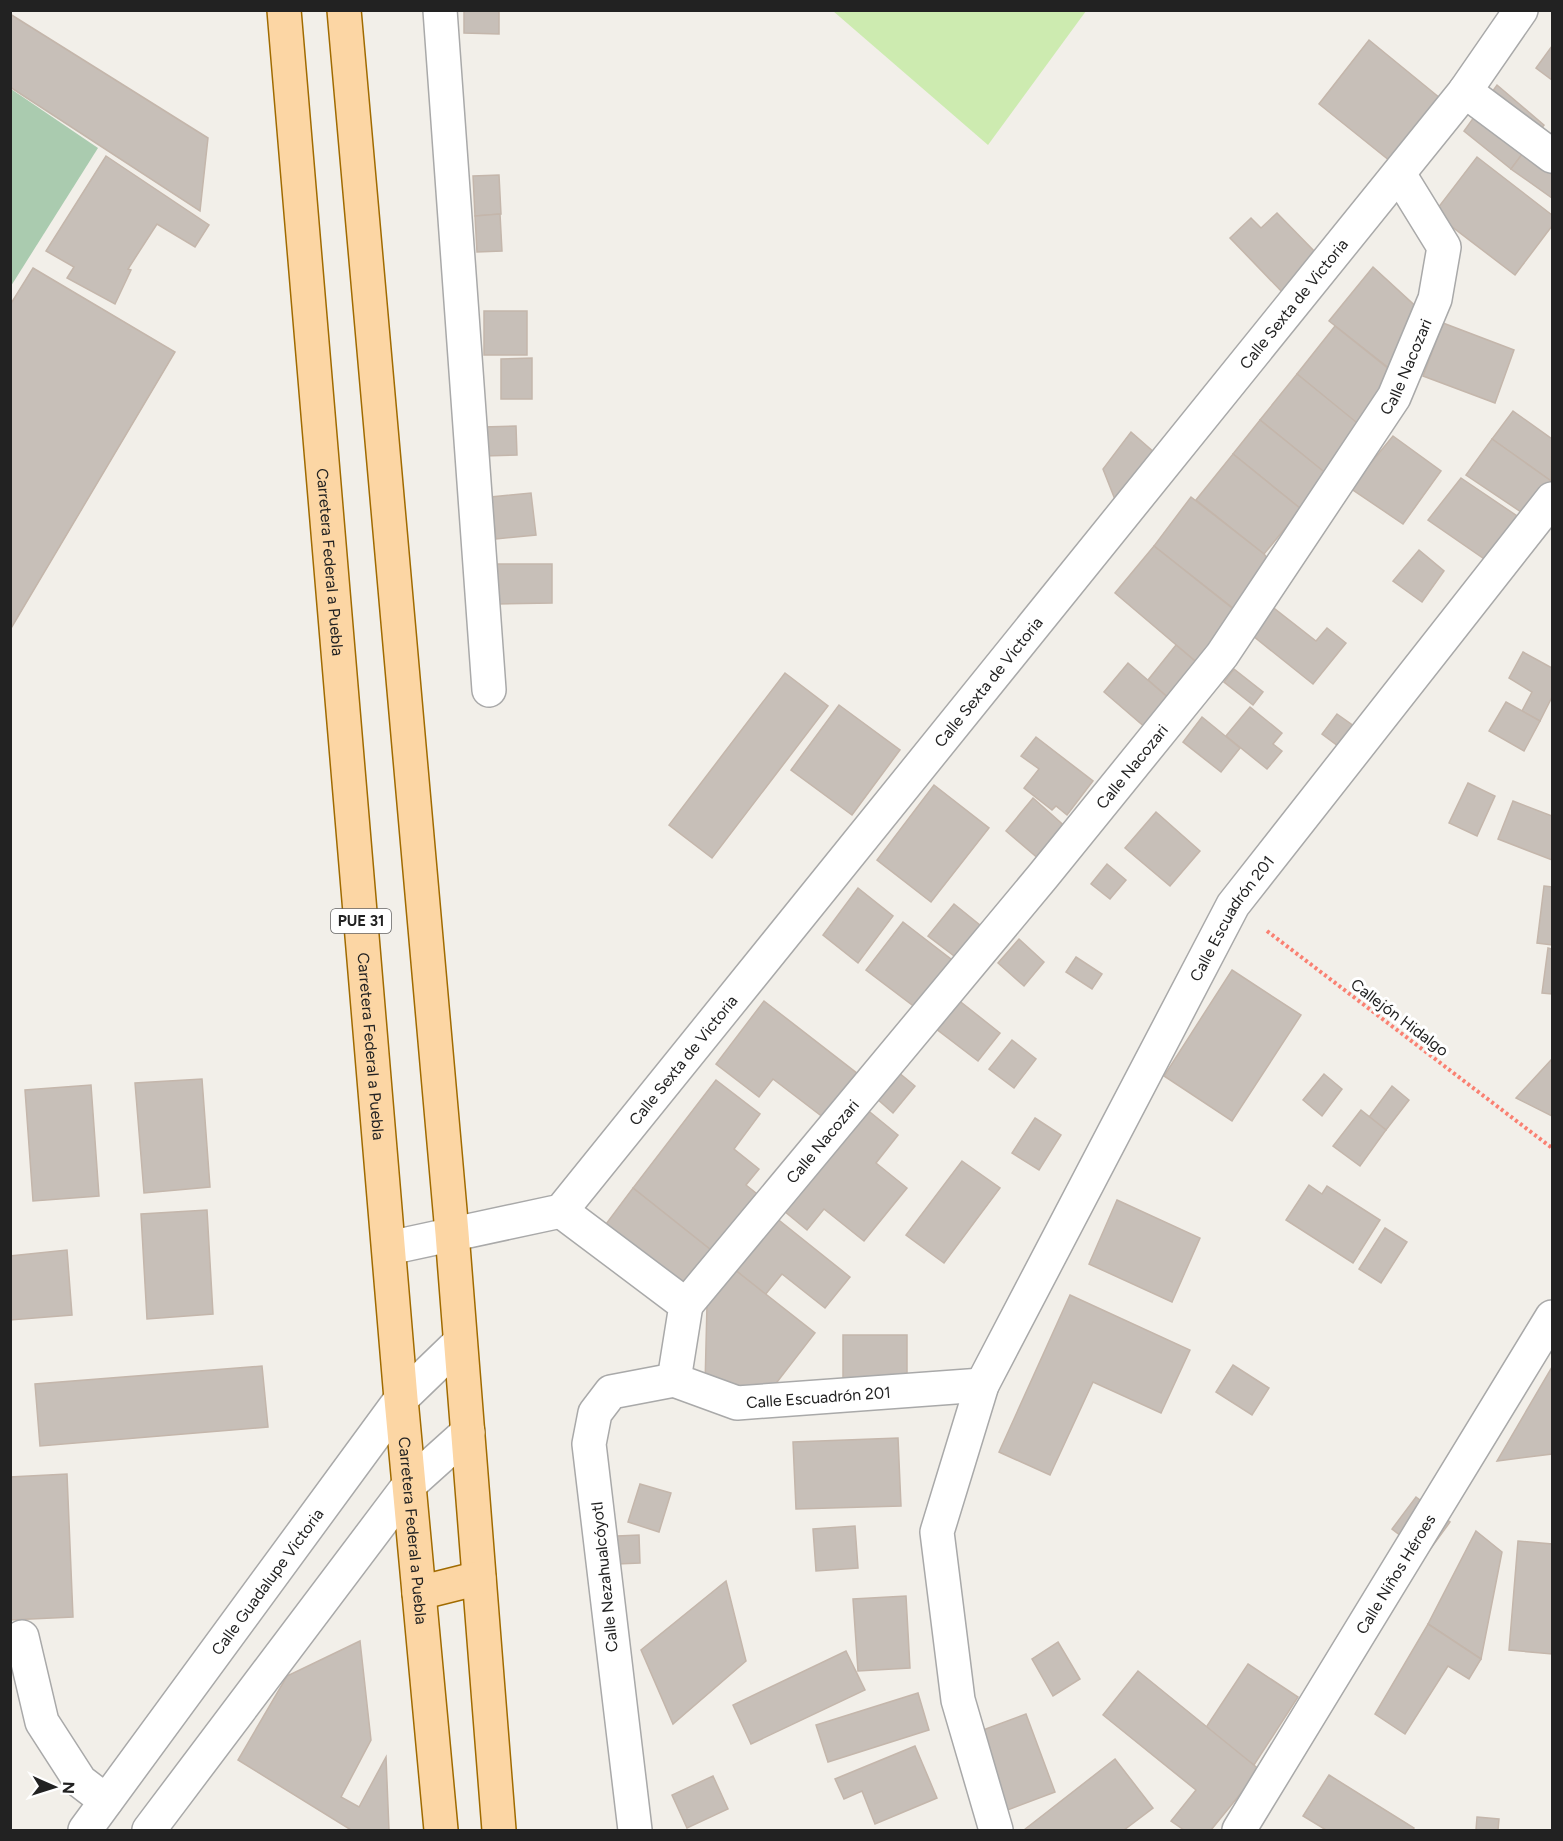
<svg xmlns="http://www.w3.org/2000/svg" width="1563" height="1841" viewBox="0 0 1563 1841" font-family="Figtree,sans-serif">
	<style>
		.grass { fill: #cdebb0 }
		.cemetery { fill: #aacbaf }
		.building { fill: #c7bfb8; stroke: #c4b6ab; stroke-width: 1.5 }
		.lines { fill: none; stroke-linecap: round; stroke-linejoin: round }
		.minor-casing { stroke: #a9a9a9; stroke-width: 36 }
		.major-casing { stroke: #a06b00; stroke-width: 36 }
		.path { stroke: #fa8072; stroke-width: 4; stroke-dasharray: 3 3; stroke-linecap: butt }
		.minor { stroke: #fff; stroke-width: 33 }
		.major { stroke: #fcd6a4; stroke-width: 33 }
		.labels { text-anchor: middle; stroke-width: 6; stroke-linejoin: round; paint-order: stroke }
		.shield { fill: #fff; stroke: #646464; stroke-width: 1.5 }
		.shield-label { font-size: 15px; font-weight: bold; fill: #222 }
		.street-label { font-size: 16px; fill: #222; stroke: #fff }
	</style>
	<rect width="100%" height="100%" fill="#f2efe9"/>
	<!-- grass -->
	<path class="grass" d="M833,11H1086L988,145Z"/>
	<!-- cemetery -->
	<path class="cemetery" d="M11,89L98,148L11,286Z"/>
	<!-- building -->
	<g class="building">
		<path d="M464,10H499V34L464,33Z"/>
		<path d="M10,14L208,138L200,211L10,87Z"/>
		<path d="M1369,40L1440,98L1390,161L1319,104Z"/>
		<path d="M1552,46V80L1536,68Z"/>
		<path d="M1497,85L1544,125L1511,169L1464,131Z"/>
		<path d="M1531,142L1547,170L1552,175V198L1511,169Z"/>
		<path d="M106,156L209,225L195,247L157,224L128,269L131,270L115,304L67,278L74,267L46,251Z"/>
		<path d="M1477,157L1552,215V226L1515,275L1434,213Z"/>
		<path d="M499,175L501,214L475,216L473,176Z"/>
		<path d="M1277,213L1321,258L1284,294L1230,238L1251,218L1261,228Z"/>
		<path d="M500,214L502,251L477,252L475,216Z"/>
		<path d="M1373,267L1423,313L1390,369L1329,321Z"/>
		<path d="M33,268L175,352L10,630V305Z"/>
		<rect x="484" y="311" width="43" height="44"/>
		<path d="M1443,323L1514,350L1495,403L1423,376Z"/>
		<path d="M1335,326L1400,378L1361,427L1297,374Z"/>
		<path d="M532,358V399H501V359Z"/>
		<path d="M1297,374L1372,435L1335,481L1260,420Z"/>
		<path d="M1513,411L1552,439L1551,481L1492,439Z"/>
		<path d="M1260,420L1328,475L1301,509L1233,454Z"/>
		<path d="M516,426L517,455L484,456L483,427Z"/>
		<path d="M1131,432L1155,453L1116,502L1103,469Z"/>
		<path d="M1393,436L1441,471L1403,524L1350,488Z"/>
		<path d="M1492,439L1551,481L1527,516L1466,475Z"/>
		<path d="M1233,454L1301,509L1264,554L1196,500Z"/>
		<path d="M1461,478L1526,522L1493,565L1428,520Z"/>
		<path d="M531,493L536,535L496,539L491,497Z"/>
		<path d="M1191,497L1264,554L1273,565L1238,612L1154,546Z"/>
		<path d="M1154,546L1242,616L1201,666L1115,593Z"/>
		<path d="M1419,550L1444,571L1422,602L1393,581Z"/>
		<path d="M497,564H552V603L498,604Z"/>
		<path d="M1270,605L1316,641L1327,628L1346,643L1313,684L1248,632Z"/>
		<path d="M1176,645L1201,666L1172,701L1148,680Z"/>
		<path d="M1523,652L1552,668V697L1540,721L1522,711L1532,692L1509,678Z"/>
		<path d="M1128,663L1172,701L1147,729L1104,692Z"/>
		<path d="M1234,669L1263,692L1253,705L1224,682Z"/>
		<path d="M785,673L828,706L712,858L669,825Z"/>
		<path d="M1506,702L1540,721L1524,751L1489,731Z"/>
		<path d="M839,705L900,750L852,815L791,770Z"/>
		<path d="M1250,707L1282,733L1273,744L1282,751L1267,769L1226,736Z"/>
		<path d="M1337,714L1358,729L1342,749L1322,734Z"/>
		<path d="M1202,717L1240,748L1221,772L1183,742Z"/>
		<path d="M1036,737L1093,781L1067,815L1056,806L1052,810L1024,788L1039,769L1021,756Z"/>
		<path d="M1468,783L1495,796L1477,836L1449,823Z"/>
		<path d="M934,785L989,828L931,902L877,860Z"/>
		<path d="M1033,798L1068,829L1040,860L1006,831Z"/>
		<path d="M1513,801L1552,816V860L1498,839Z"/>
		<path d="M1156,812L1200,851L1170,886L1125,848Z"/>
		<path d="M1107,864L1126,880L1110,899L1091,884Z"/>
		<path d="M1544,886L1552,887V945L1537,943Z"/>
		<path d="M858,888L893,916L858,963L823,935Z"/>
		<path d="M954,904L986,930L962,962L928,936Z"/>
		<path d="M903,922L956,963L920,1011L866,970Z"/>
		<path d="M1019,939L1044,962L1024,986L998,963Z"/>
		<path d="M1548,948L1552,949V994L1542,993Z"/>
		<path d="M1076,957L1102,974L1092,989L1066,972Z"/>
		<path d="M1232,970L1301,1015L1232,1121L1164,1076Z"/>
		<path d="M957,999L1000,1033L978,1061L935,1028Z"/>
		<path d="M764,1001L858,1074L824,1118L773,1079L759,1097L716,1064Z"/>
		<path d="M1012,1040L1036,1059L1014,1088L989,1069Z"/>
		<path d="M1552,1059V1116L1516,1098Z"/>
		<path d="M898,1072L915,1086L893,1113L876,1098Z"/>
		<path d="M1324,1074L1342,1089L1322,1116L1303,1100Z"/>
		<path d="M202,1079L210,1187L144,1193L135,1083Z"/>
		<path d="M716,1080L760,1114L734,1149L759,1169L746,1185L761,1197L716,1254L633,1188Z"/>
		<path d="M91,1085L99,1196L33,1201L25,1090Z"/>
		<path d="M1392,1086L1409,1100L1386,1130L1369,1117Z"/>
		<path d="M865,1108L898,1135L876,1163L907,1188L864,1241L824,1209L807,1230L784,1211Z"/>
		<path d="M1361,1110L1386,1130L1360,1166L1333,1146Z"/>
		<path d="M1035,1118L1061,1135L1039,1170L1012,1153Z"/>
		<path d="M962,1161L1000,1188L944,1263L906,1235Z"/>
		<path d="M1309,1185L1322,1194L1327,1186L1380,1220L1353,1263L1286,1220Z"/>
		<path d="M633,1188L716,1254L685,1293L603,1228Z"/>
		<path d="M1117,1200L1200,1238L1172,1302L1089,1264Z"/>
		<path d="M207,1210L213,1314L147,1319L141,1214Z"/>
		<path d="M775,1217L850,1277L825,1308L782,1274L765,1295L734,1269Z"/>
		<path d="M1385,1228L1407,1242L1381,1283L1359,1269Z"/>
		<path d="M67,1250L72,1315L10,1320V1256Z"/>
		<path d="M734,1269L815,1333L760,1404L705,1386L707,1304Z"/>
		<path d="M1070,1295L1190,1350L1161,1413L1093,1382L1050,1475L999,1452Z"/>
		<rect x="843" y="1335" width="64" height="45"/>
		<path d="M1233,1365L1269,1388L1252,1415L1216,1392Z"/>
		<path d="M262,1366L268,1427L40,1446L35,1384Z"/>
		<path d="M1552,1367V1454L1497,1461Z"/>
		<path d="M898,1438L901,1506L796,1509L793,1442Z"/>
		<path d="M67,1474L73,1617L10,1620V1477Z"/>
		<path d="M640,1484L671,1493L659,1532L628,1522Z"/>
		<path d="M1416,1497L1450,1522L1426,1555L1392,1529Z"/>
		<path d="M855,1526L858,1568L816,1571L813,1529Z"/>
		<path d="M1476,1531L1502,1552L1481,1659L1428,1624Z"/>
		<path d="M639,1535L640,1563L617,1564V1536Z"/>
		<path d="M1518,1541L1552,1544V1654L1509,1650Z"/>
		<path d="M726,1581L746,1661L673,1724L641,1650Z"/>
		<path d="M906,1596L910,1668L858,1671L853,1599Z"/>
		<path d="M1428,1624L1481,1659L1469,1679L1448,1666L1405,1734L1375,1714Z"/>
		<path d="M360,1641L371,1740L341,1797L359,1807L386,1757L389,1830H351L238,1760L287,1676Z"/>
		<path d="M1058,1642L1080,1679L1053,1696L1032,1659Z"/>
		<path d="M846,1651L865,1690L751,1744L733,1705Z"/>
		<path d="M1248,1664L1298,1697L1254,1765L1203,1732Z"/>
		<path d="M1138,1671L1260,1770L1211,1830H1184L1171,1821L1196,1790L1103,1715Z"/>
		<path d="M918,1693L929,1730L828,1762L816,1725Z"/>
		<path d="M1026,1714L1055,1792L1005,1811L975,1733Z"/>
		<path d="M915,1746L937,1798L875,1824L862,1791L844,1799L835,1779Z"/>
		<path d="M1115,1759L1153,1808L1124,1830H1024Z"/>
		<path d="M1329,1775L1414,1828L1413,1830H1326L1303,1816Z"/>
		<path d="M713,1776L728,1809L687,1828L672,1795Z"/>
		<path d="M1477,1817L1499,1819L1498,1830H1476Z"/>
	</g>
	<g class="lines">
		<!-- minor casing -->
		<g class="minor-casing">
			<g id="minor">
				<path d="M440,10L489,690"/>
				<path d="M1465,91L1552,156"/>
				<path id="s1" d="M561,1211L686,1305L674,1380L737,1403L982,1385"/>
				<path id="s2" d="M389,1248L561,1211L1465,91L1521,10"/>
				<path id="s3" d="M686,1305L1043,876L1222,655L1394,397L1435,299L1444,247L1399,174"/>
				<path d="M22,1637L42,1722L80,1781L106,1801"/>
				<path id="s4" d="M85,1830L401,1399L460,1342"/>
				<path d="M149,1830L409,1485L468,1432"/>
				<path d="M635,1830L589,1444L595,1413L611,1392L674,1380"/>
				<path id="s5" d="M996,1830L958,1700L937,1532L982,1385L1233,905L1552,499"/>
				<path id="s6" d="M1239,1830L1552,1317"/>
			</g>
		</g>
		<!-- major casing -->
		<g class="major-casing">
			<g id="major">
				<path id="s7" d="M284,10L401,1399L441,1830"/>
				<path d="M344,10L452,1233L499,1830"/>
				<path d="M419,1593L479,1578"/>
			</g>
		</g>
		<!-- path -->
		<path class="path" d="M1267,931L1552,1148"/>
		<!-- minor -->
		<use href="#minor" class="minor"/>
		<!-- major -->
		<use href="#major" class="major"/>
	</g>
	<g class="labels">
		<!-- shield labels -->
		<rect class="shield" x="331" y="909" width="60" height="24" rx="4.5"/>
		<g class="shield-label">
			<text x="361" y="926">PUE 31</text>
		</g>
		<!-- street labels -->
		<g class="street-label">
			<text dy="6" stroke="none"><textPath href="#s2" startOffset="1342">Calle Sexta de Victoria</textPath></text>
			<text dy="6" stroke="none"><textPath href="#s3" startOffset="1185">Calle Nacozari</textPath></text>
			<text dy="6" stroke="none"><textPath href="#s7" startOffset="554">Carretera Federal a Puebla</textPath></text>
			<text dy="6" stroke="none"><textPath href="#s2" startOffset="856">Calle Sexta de Victoria</textPath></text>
			<text dy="6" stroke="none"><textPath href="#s3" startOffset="699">Calle Nacozari</textPath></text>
			<text dy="6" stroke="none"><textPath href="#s5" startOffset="988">Calle Escuadrón 201</textPath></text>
			<text transform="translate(1400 1017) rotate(37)" y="6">Callejón Hidalgo</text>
			<text dy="6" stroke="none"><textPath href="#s7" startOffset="1040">Carretera Federal a Puebla</textPath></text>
			<text dy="6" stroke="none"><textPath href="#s2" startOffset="370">Calle Sexta de Victoria</textPath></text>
			<text dy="6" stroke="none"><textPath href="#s3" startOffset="213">Calle Nacozari</textPath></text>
			<text dy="6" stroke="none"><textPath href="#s1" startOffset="381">Calle Escuadrón 201</textPath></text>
			<text dy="6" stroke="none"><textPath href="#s7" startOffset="1526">Carretera Federal a Puebla</textPath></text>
			<text dy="6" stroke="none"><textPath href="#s6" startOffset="300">Calle Niños Héroes</textPath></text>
			<text transform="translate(604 1577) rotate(-96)" y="6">Calle Nezahualcóyotl</text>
			<text dy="6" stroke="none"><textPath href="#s4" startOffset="308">Calle Guadalupe Victoria</textPath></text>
		</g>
	</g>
	<!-- border -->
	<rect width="1563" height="1841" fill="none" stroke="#222222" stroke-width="24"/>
	<!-- north arrow -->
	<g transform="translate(54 1787) rotate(93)" stroke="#ffffff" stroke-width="4.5" paint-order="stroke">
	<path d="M0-4.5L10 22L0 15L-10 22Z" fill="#222222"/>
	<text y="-9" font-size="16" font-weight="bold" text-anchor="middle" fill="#222222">N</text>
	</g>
</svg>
